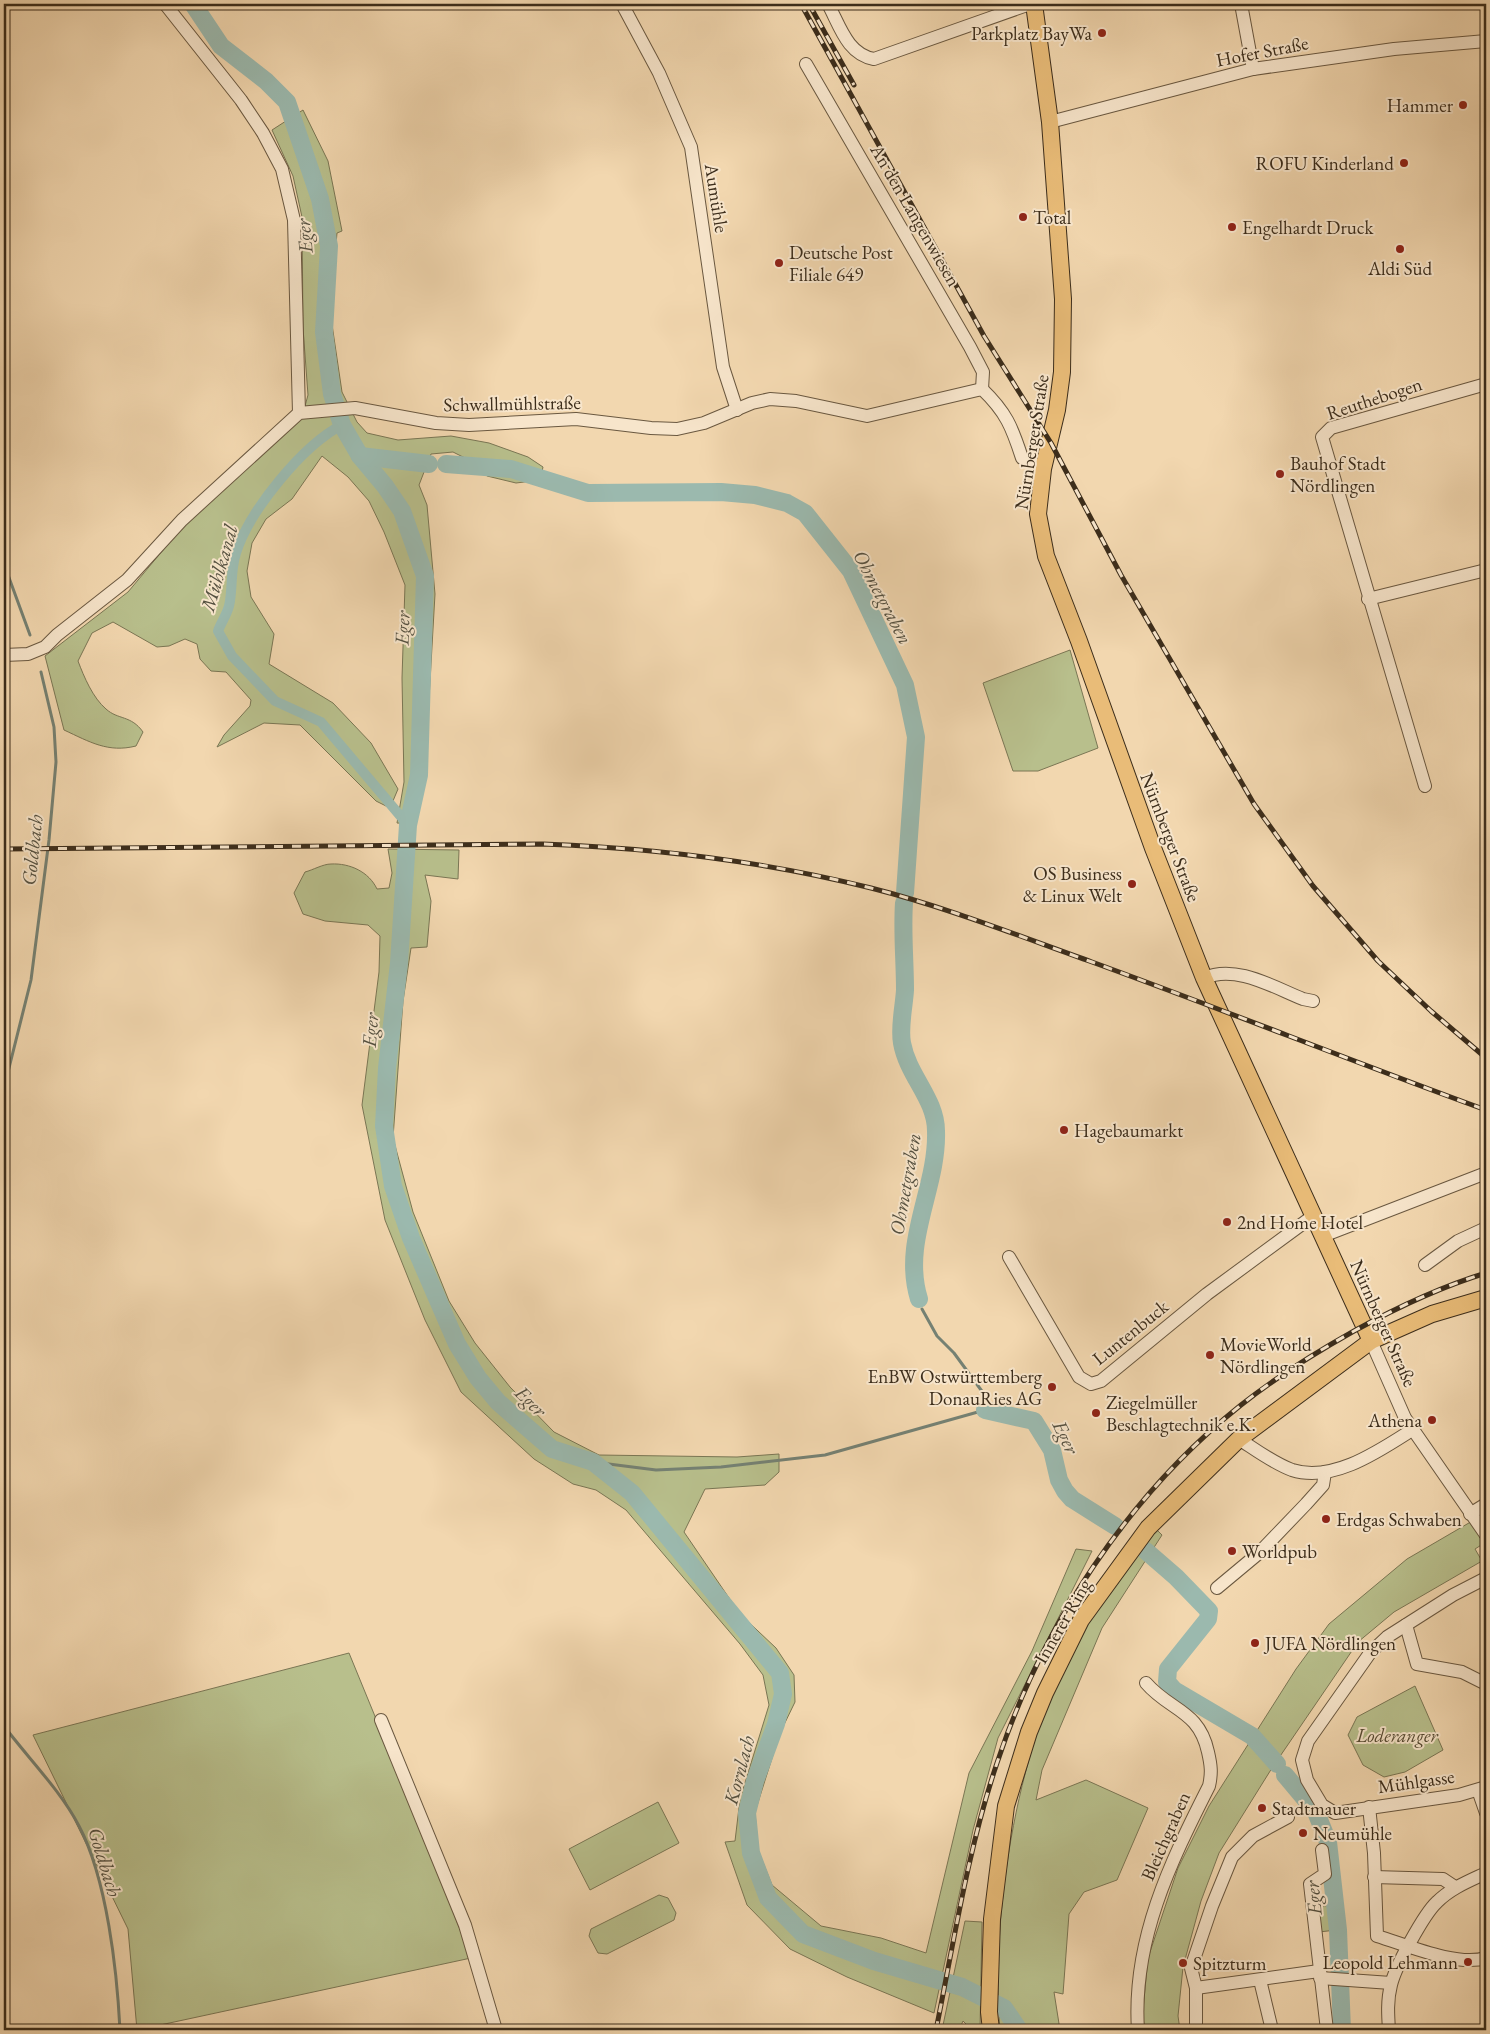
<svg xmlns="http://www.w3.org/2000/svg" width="1490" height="2034" viewBox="0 0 1490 2034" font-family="'EB Garamond',serif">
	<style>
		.green { fill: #b8bf8c; stroke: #7a7654 }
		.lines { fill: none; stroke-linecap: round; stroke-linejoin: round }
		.stream { stroke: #758173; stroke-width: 3 }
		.canal { stroke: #9bb9ae; stroke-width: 10 }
		.river { stroke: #9bb9ae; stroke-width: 18 }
		.minor-casing { stroke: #6a5840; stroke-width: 14 }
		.major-casing { stroke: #3c2d1b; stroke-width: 18 }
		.minor { stroke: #f7e5cb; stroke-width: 12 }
		.major { stroke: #e9bc78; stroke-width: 16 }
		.rail-casing { stroke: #3c2d1b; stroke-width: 5 }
		.rail { stroke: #f7e5cb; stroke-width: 3; stroke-dasharray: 9; stroke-linecap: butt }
		.poi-dot { fill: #8f2418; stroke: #f7e5cb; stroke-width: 2 }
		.labels { text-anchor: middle; stroke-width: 4; stroke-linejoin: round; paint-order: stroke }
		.poi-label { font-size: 19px; fill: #3c2d1b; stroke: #f7e5cb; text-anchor: start }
		.street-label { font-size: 19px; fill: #3c2d1b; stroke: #f7e5cb }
		.park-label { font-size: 19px; font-style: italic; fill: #554a32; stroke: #f7e5cb }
		.water-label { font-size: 20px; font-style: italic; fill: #545040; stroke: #f7e5cb }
	</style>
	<rect width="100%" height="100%" fill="#f2d7af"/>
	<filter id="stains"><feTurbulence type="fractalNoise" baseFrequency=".004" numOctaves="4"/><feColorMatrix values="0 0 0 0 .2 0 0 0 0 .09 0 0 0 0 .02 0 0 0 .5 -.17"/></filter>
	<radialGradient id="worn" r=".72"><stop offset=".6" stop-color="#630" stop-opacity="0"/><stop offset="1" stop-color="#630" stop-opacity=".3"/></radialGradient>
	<!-- green -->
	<g class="green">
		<path d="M303,110L328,161L342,231L337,233L330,311L342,392L357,422L367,433L398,440L451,436L489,443L528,457L543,467L540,480L516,483L487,476L465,458L453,452L431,454L419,485L427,505L435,594L424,787L417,799L415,824L397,823L404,782L402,678L405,585L384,532L369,501L348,477L322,456L292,499L266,519L252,543L247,571L251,597L274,634L269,664L333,703L371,743L398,789L390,808L376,801L300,725L264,723L217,747L224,735L250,706L251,700L226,672L211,671L200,659L197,644L185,639L169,646L157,647L113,622L92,633L78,661C84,677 93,698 106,709C118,720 131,715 143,732L136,746C108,753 90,742 64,730L45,656L128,592L194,513L302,417L308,395L303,328L302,217L293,176L272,130Z"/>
		<path d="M1070,650L1098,748L1038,771H1013L983,683Z"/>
		<path d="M388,849L459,850L458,879L425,875L431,901L427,947L411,948L403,1001L393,1138L413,1212L449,1301L475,1343L510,1387L554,1432L599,1455L737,1457L779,1454V1472L765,1485L705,1489L684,1532L740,1614L776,1648L794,1675L795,1702L780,1733L755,1812L758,1850L772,1885L821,1926L881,1938L926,1953L969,1773L1032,1651L1076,1549L1092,1551L998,1738L973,1830L934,2013L847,1977L790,1949L747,1905L725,1842L735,1841L740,1799L769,1705L763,1675L740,1644L626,1510L596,1490L573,1484L534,1459L461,1392L425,1320L385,1220L362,1105L379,972L380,936L368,925L325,921L303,914L294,893L305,872C313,870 323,864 331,864C350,863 369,872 377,889L389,888L392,873Z"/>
		<path d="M1486,1513V1542L1475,1549L1482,1561L1394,1612L1358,1642L1272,1768L1219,1853L1201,1901L1183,1967L1178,2016L1180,2030H1144L1143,2010L1148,1958L1178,1868L1209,1806L1296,1669L1329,1624L1407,1559Z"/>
		<path d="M1155,1528L1162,1535L1102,1628L1042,1770L1036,1800L1086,1780L1148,1808L1117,1880L1084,1892L1069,1914L1063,1994L1054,1992L1060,2030H1000C990,1912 1019,1735 1081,1633C1103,1597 1131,1563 1155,1528Z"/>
		<path d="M349,1653L418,1821L471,1958L137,2030L128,1929L33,1735Z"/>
		<path d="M1415,1686L1443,1750L1405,1772L1384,1777L1363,1765L1348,1735L1357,1717Z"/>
		<path d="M658,1802L679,1843L590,1890L569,1849Z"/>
		<path d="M659,1895L668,1898L676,1913L674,1920L607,1954L598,1953L589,1936L591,1929Z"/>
		<path d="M1332,1905L1336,1930L1319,1932L1316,1907Z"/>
		<path d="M965,1921L982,1922L980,2030H970L969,2027L963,2021L959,2030H942Z"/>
	</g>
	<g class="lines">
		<!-- stream -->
		<g class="stream">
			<path d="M4,564L30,635"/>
			<path d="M4,1088L31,980L49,840L56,762L54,727L41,672"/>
			<path d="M593,1462L656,1470L721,1467L825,1455L985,1410L984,1394L954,1353L937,1336L922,1309"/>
			<path d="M4,1726C28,1758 61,1791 79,1826C107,1879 117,1971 120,2030"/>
			<path d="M1335,1904L1331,1909L1332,1926L1338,1930"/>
		</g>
		<!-- canal -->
		<path class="canal" d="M342,425C303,445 249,511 236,553C230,571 233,590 229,606C227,614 221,623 218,631L232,656L275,701L321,722L408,825"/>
		<!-- river -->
		<g class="river">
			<path d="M193,4L221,46L266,81L287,102L320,199L329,246L324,332L332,394L342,425L360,456L385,486L402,511L425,576L419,775L408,825L399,963L387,1068L384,1126L393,1186L411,1238L457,1344L478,1378L498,1402L552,1449L593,1462L632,1493L780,1673L783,1694L776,1724L755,1781L747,1813L751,1853L768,1898L803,1934L874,1961L962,1987L1004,2008L1019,2030"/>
			<path d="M360,456L429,464"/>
			<path d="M446,464L511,469L588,493L721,492L755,495L787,503L805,513L851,571L905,685L916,737L905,893"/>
			<path d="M904,903C902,932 905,961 905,990C904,1007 899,1027 902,1043C908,1076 936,1099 936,1131C938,1188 901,1241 919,1299"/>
			<path d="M985,1410L1034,1421L1052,1450L1059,1480L1065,1491L1072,1499L1115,1526"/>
			<path d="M1146,1551L1176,1577L1209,1611L1208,1619L1168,1669L1167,1682L1174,1690L1252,1736L1277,1764"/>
			<path d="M1285,1775L1316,1812L1328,1842L1338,1930L1342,2030"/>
		</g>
		<!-- minor casing -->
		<g class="minor-casing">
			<g id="minor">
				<path d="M165,4L241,100L263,133L282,169L294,220L299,413"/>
				<path d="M622,4L659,73L691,147L723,367L737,410"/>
				<path d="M828,4C840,26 847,54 874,59L1030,4"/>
				<path d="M1241,4L1253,69"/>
				<path d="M806,64L970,347L983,372L982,389"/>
				<path d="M1050,122L1253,69L1394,49L1486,41"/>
				<path d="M1368,599L1486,570"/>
				<path d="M4,655L28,654L45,647L57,635L127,580L182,520L299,413L355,408L436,423L469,425L576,419L651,428L677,429L704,423L752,403L770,399L796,401L867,416L982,389C1006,412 1012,427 1022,458L1043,469"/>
				<path d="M1425,786L1322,437L1331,428L1486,384"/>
				<path d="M1204,978C1236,964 1273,987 1303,999L1313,1001"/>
				<path d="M1323,1236L1486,1173"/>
				<path d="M1009,1257L1079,1377L1091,1384L1101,1381L1207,1294L1313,1216"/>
				<path d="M1425,1265L1458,1241L1486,1228"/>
				<path d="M1371,1341L1405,1418L1486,1535"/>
				<path d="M1239,1439C1256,1450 1273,1463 1292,1470C1333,1483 1379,1451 1412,1430"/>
				<path d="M1470,1514L1486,1504"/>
				<path d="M1486,1578L1453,1595L1387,1637L1370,1653L1308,1741L1302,1760L1307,1780L1322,1805L1335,1813L1459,1795L1486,1787"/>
				<path d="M1217,1588L1259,1553L1306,1504L1323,1485L1325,1472"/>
				<path d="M1406,1625L1417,1664L1462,1672L1486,1684"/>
				<path d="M381,1720L465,1925L496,2030"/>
				<path d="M1478,1790L1486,1813"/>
				<path d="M1369,1807L1374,1853L1377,1936C1407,1945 1456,1967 1486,1958"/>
				<path d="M1322,1850L1325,1874L1310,1884L1327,2030"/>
				<path d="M1374,1877L1443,1879L1455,1887"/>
				<path d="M1320,1978L1391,1983"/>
				<path d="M1260,1980L1272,2030"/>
				<path d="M1196,1988L1319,1971"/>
				<path d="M1138,2030C1132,1941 1170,1863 1209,1786C1212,1773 1211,1765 1208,1752C1199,1710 1170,1711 1146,1683"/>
				<path d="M1196,2030V1988L1191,1968L1212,1906L1232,1857L1253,1836L1288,1817"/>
				<path d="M1389,2030C1388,2015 1387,2000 1391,1985C1395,1967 1424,1914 1437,1902C1451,1888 1469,1881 1486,1873"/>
			</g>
		</g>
		<!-- major casing -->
		<g class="major-casing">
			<g id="major">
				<path d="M1034,4L1050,122L1063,299L1062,372L1057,410L1043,469L1038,514L1046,556L1079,641L1153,848L1204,978L1371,1341"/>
				<path d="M991,2030L989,2012L992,1919L1006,1806L1029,1732L1045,1693L1081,1620L1148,1528L1239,1439L1371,1341L1432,1314L1486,1298"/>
			</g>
		</g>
		<!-- minor -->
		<use href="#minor" class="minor"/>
		<!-- major -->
		<use href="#major" class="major"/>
		<!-- rail casing -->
		<g class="rail-casing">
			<g id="rail">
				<path d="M801,4L984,336L1051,443L1121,575L1254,804L1313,886L1378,961L1431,1011L1486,1058"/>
				<path d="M809,4L854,85"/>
				<path d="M4,849L543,844C654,848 763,861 871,888C946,907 1019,936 1092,962C1224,1010 1354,1062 1486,1110"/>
				<path d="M936,2030C954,1941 968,1849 997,1763C1042,1626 1128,1495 1241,1405C1276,1377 1315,1353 1354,1331C1396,1308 1440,1287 1486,1273"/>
			</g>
		</g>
		<!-- rail -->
		<use href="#rail" class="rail"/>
	</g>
	<!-- markers -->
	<g class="poi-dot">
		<circle cx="1102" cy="33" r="5"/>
		<circle cx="1463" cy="105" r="5"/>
		<circle cx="1404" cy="163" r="5"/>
		<circle cx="1023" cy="217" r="5"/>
		<circle cx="1232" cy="227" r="5"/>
		<circle cx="1400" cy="249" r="5"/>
		<circle cx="779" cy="263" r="5"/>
		<circle cx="1280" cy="474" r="5"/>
		<circle cx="1132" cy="884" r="5"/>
		<circle cx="1064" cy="1130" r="5"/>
		<circle cx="1227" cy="1222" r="5"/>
		<circle cx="1210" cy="1355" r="5"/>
		<circle cx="1052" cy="1387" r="5"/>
		<circle cx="1096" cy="1413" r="5"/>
		<circle cx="1432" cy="1420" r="5"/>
		<circle cx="1326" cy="1519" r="5"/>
		<circle cx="1232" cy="1551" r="5"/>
		<circle cx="1255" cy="1643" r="5"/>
		<circle cx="1262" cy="1808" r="5"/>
		<circle cx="1303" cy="1833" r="5"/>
		<circle cx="1468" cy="1962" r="5"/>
		<circle cx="1183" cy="1963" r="5"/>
	</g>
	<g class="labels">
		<!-- poi labels -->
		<g class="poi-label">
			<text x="1092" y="40" text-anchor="end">Parkplatz BayWa</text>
			<text x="1453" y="112" text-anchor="end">Hammer</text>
			<text x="1394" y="170" text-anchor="end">ROFU Kinderland</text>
			<text x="1033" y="224">Total</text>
			<text x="1242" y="234">Engelhardt Druck</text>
			<text x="789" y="259">Deutsche Post<tspan x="789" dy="22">Filiale 649</tspan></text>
			<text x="1400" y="275" text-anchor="middle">Aldi Süd</text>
			<text x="1290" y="470">Bauhof Stadt<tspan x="1290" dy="22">Nördlingen</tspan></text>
			<text x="1122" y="880" text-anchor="end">OS Business<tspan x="1122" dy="22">&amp; Linux Welt</tspan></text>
			<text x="1074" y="1137">Hagebaumarkt</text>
			<text x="1237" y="1229">2nd Home Hotel</text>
			<text x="1220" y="1351">MovieWorld<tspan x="1220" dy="22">Nördlingen</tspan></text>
			<text x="1042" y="1383" text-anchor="end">EnBW Ostwürttemberg<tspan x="1042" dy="22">DonauRies AG</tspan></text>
			<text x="1106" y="1409">Ziegelmüller<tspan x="1106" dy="22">Beschlagtechnik e.K.</tspan></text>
			<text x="1422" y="1427" text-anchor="end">Athena</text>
			<text x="1336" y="1526">Erdgas Schwaben</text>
			<text x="1242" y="1558">Worldpub</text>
			<text x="1265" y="1650">JUFA Nördlingen</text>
			<text x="1272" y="1815">Stadtmauer</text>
			<text x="1313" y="1840">Neumühle</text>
			<text x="1458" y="1969" text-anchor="end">Leopold Lehmann</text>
			<text x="1193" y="1970">Spitzturm</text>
		</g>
		<!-- street labels -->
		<g class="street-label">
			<text transform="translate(1262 51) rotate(-11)" y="7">Hofer Straße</text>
			<text transform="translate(717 198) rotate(81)" y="7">Aumühle</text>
			<text transform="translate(916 215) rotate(60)" y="7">An den Langenwiesen</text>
			<text transform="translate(1374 398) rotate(-18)" y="7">Reuthebogen</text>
			<text transform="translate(512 403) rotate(-1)" y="7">Schwallmühlstraße</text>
			<text transform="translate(1031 442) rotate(-81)" y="7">Nürnberger Straße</text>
			<text transform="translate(1171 837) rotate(69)" y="7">Nürnberger Straße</text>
			<text transform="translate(1384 1323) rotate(66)" y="7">Nürnberger Straße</text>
			<text transform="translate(1130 1332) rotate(-39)" y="7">Luntenbuck</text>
			<text transform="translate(1062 1621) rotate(-60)" y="7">Innerer Ring</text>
			<text transform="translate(1416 1781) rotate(-8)" y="7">Mühlgasse</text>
			<text transform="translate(1165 1836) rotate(-66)" y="7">Bleichgraben</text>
		</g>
		<!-- park labels -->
		<g class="park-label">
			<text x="1397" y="1742">Loderanger</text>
		</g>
		<!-- water labels -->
		<g class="water-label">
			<text transform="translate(304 236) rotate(-96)" y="7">Eger</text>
			<text transform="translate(219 568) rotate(-74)" y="7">Mühlkanal</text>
			<text transform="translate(883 597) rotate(62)" y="7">Ohmetgraben</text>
			<text transform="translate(402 628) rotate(-88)" y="7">Eger</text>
			<text transform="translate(32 850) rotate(-84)" y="7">Goldbach</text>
			<text transform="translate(370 1030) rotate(-86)" y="7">Eger</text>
			<text transform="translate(905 1184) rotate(-80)" y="7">Ohmetgraben</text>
			<text transform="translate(531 1401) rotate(44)" y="7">Eger</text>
			<text transform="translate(1066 1437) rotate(64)" y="7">Eger</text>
			<text transform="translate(739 1770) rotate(-75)" y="7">Kornlach</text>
			<text transform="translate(105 1862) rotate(73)" y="7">Goldbach</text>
			<text transform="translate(1313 1898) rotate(-96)" y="7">Eger</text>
		</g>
	</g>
	<!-- margin -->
	<rect width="1490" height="2034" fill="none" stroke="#f2d7af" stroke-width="20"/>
	<rect x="5" y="5" width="1480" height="2024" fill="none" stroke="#3c2d1b" stroke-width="2.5"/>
	<rect x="10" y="10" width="1470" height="2014" fill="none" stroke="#3c2d1b"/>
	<rect width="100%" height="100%" filter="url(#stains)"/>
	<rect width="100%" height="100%" fill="url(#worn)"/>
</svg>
